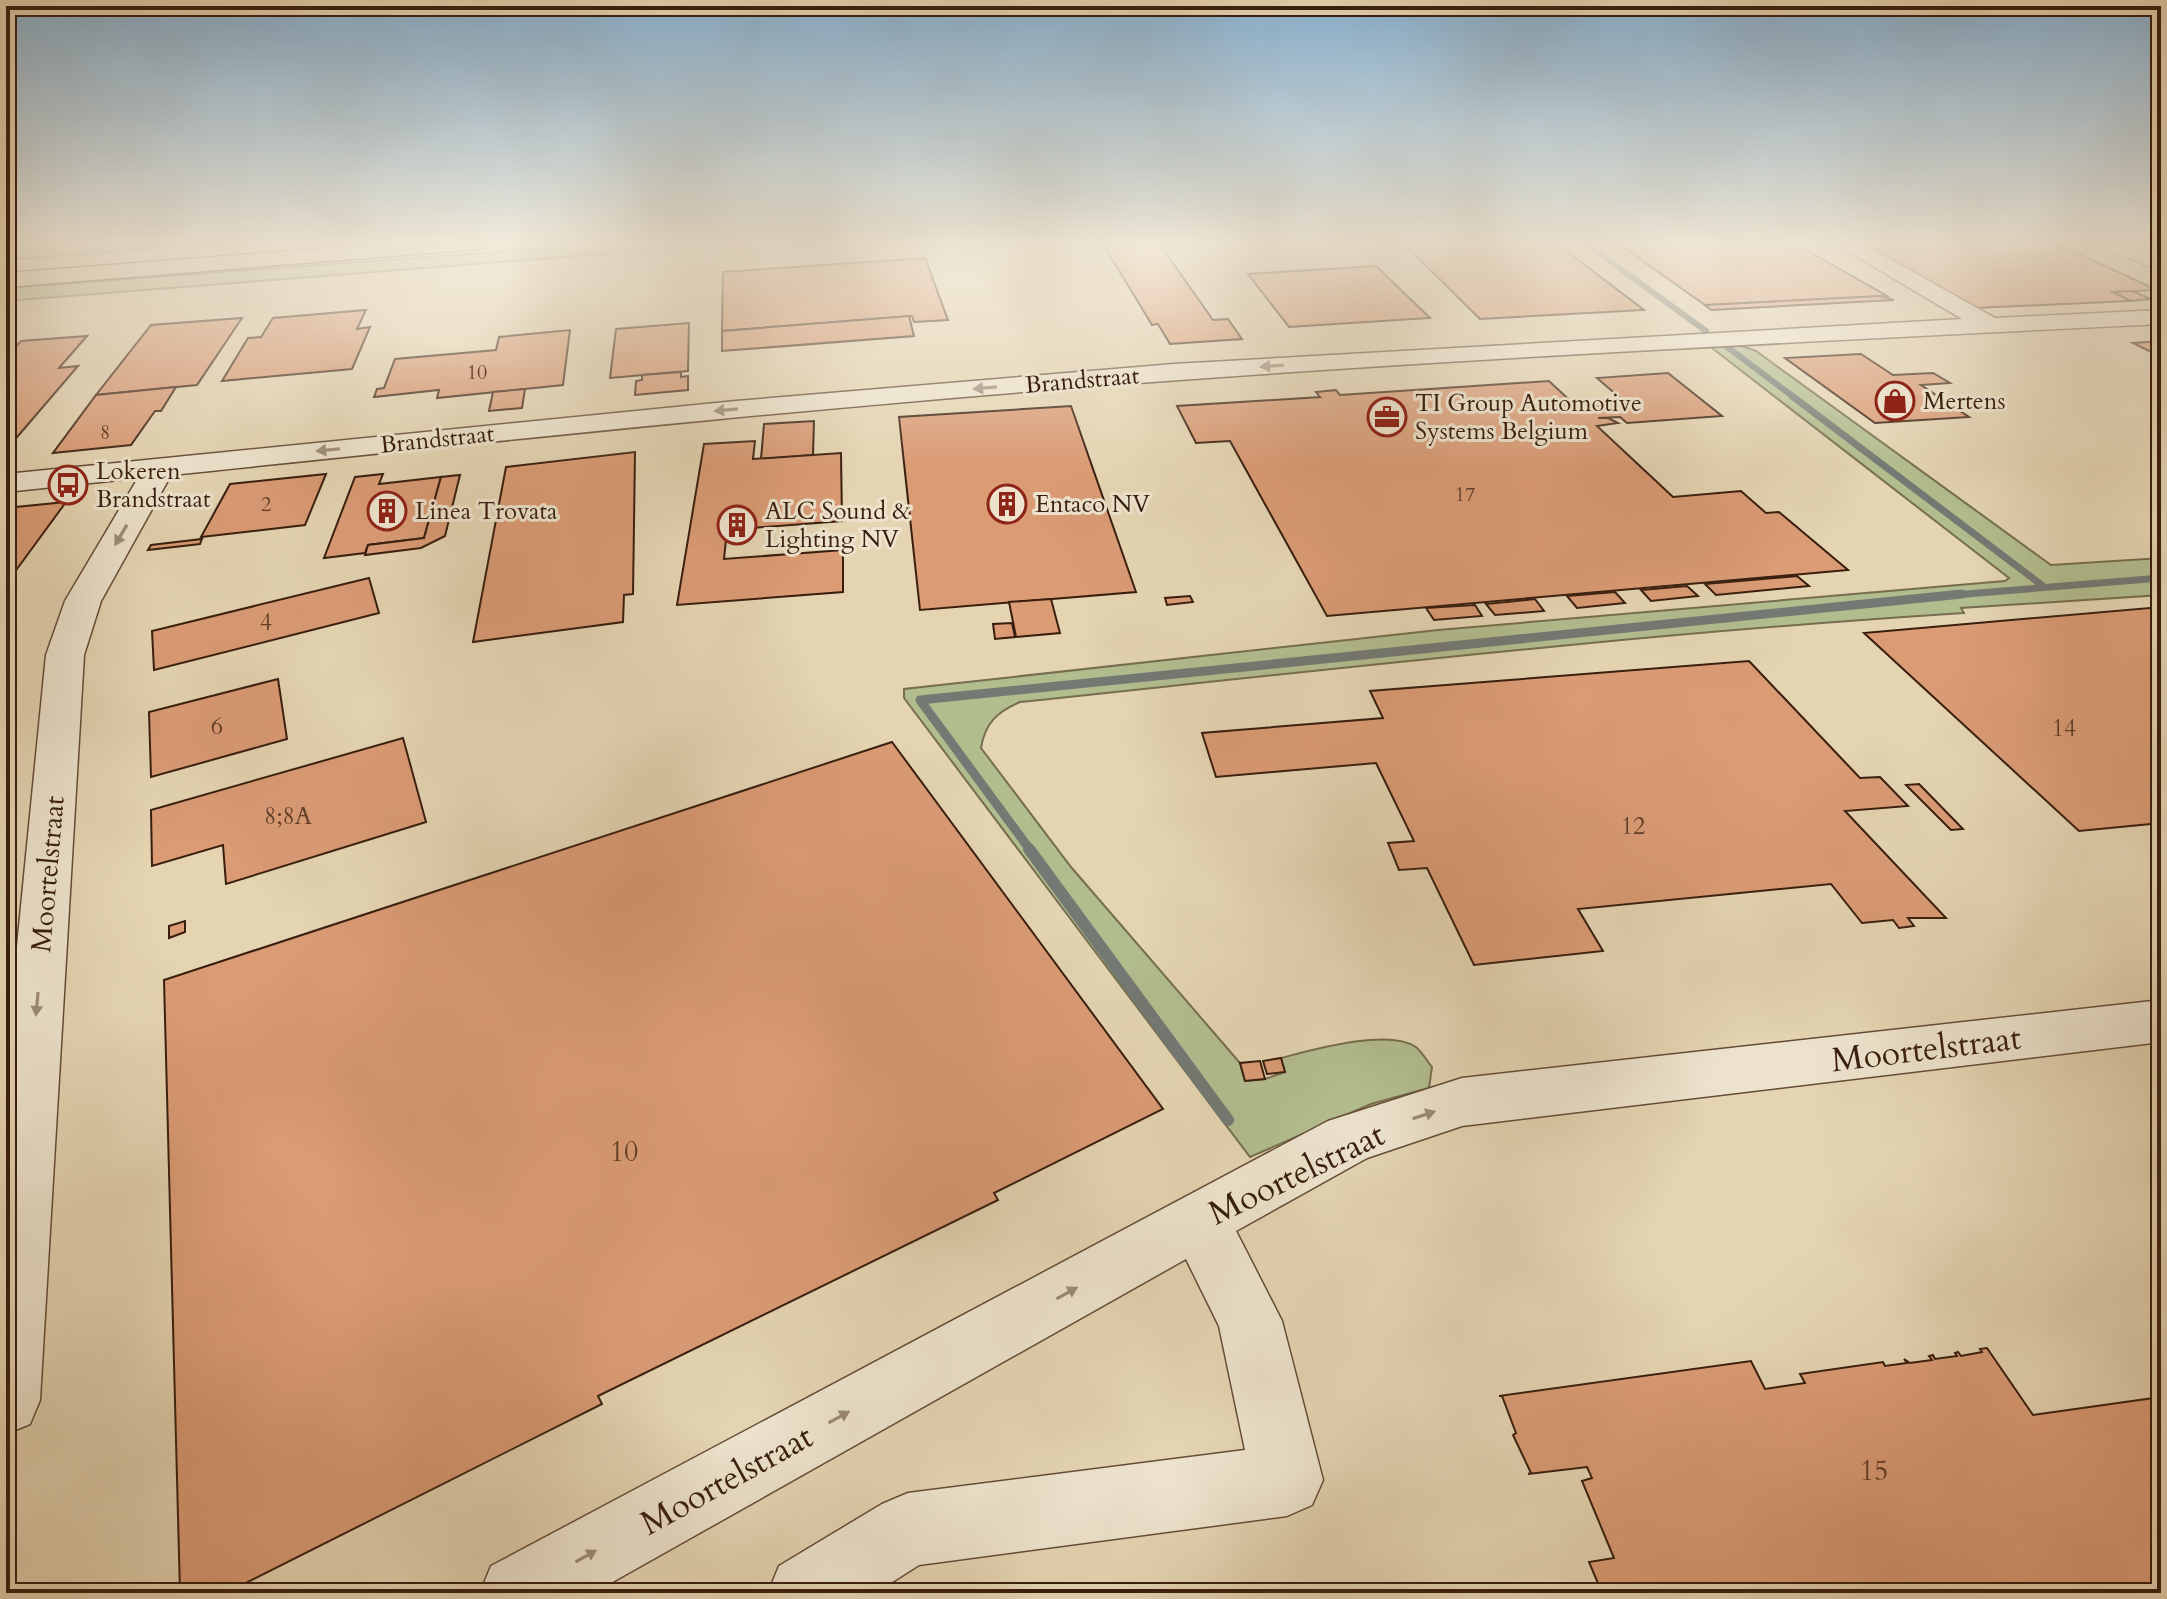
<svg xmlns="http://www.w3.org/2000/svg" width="2167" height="1599" viewBox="0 0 2167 1599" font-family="Cardo,serif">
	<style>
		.green { fill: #b2bd8e; stroke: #766e4e; stroke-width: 2 }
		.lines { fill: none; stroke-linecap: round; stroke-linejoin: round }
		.stream-far3 { stroke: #747974; stroke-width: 6 }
		.stream-far2 { stroke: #747974; stroke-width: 7 }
		.stream-far1 { stroke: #747974; stroke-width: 9 }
		.stream { stroke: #747974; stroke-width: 12 }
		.building { fill: #da9b75; stroke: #391e0e; stroke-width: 2 }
		.minor-casing { stroke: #644c37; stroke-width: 3 }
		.highway-casing { stroke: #391e0e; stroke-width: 3 }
		.minor { fill: #ede3cd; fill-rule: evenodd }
		.highway { fill: #e4d4b2; fill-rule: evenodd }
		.oneway { fill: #9c8a77 }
		.labels { text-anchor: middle; stroke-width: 6; stroke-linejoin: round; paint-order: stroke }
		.far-number-label { font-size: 20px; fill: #613d28 }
		.far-street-label { font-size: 24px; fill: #391e0e; stroke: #ede3cd }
		.far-poi-label { font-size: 24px; fill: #391e0e; stroke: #ede3cd; text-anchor: start }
		.number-label { font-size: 24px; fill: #613d28 }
		.street-label { font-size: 28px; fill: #391e0e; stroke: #ede3cd }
		.near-number-label { font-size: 28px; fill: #613d28 }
		.near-street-label { font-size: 34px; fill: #391e0e; stroke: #ede3cd }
	</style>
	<rect width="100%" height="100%" fill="#e4d4b2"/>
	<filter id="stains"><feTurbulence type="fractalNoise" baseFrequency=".0025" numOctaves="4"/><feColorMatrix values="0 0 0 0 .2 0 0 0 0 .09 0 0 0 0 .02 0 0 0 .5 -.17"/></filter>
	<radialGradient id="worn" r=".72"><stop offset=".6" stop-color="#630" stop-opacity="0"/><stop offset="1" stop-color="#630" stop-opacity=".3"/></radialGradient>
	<!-- green -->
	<g class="green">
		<path d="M6,243H225L6,260Z"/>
		<path d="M618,243H741L6,301V288Z"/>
		<path d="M1733,343L1756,351L2051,565L2161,558V595L1961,608L1964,613C1648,633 1334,669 1020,702C997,712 985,723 981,748L1071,867L1240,1063L1245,1081L1265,1079L1285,1072L1281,1058C1312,1050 1388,1028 1416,1047C1422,1052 1427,1061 1432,1067L1429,1088L1371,1104L1250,1157L904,698V689L1438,630L2005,581L2009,578L1712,348L1711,345Z"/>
	</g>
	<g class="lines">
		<!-- stream-far3 -->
		<g class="stream-far3">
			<path d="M1585,243L1706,331"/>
			<path d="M1726,346L1795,398"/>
		</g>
		<!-- stream-far2 -->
		<g class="stream-far2">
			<path d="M1792,396L2043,586"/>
			<path d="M1942,596L2161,578"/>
		</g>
		<!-- stream-far1 -->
		<path class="stream-far1" d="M1031,851L920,700L1962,594"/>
		<!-- stream -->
		<path class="stream" d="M1029,849L1228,1120"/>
	</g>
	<!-- building -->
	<g class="building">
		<path d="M1159,243L1213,320L1228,319L1242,339L1170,344L1158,324L1152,325L1104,246Z"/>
		<path d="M1403,243H1556L1644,310L1480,319Z"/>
		<path d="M1617,243H1794L1887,296L1705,305Z"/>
		<path d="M1855,243H2055L2157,290L2113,292L2131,301L1975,308Z"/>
		<path d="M925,258L948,320L914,322L912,316L722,331L723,272Z"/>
		<path d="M1376,266L1430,318L1289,327L1248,274Z"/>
		<path d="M2132,291L2151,299L2131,301L2113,292Z"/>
		<path d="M1880,296L1894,300L1711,310L1705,305Z"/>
		<path d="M366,310L357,329L370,327L352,369L222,381L248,338L261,337L273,318Z"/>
		<path d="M909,316L914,336L722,351V331Z"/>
		<path d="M242,318L197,385L96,395L151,325Z"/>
		<path d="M689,323L688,371L610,378L616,329Z"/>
		<path d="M570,330L563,385L437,398L439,390L374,397L377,389L384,388L395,359L496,350L499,337Z"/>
		<path d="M87,336L59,368L78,366L6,450V357L21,341Z"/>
		<path d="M2161,341V357L2133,343Z"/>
		<path d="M1861,354L1893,375L1933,373L1950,383L1921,385L1969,417L1875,423L1785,358Z"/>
		<path d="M681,372V377L688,376V390L635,395L636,381L642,380V375Z"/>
		<path d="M1668,373L1722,416L1627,423L1620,417L1598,418H1608L1618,423L1597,426L1673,497L1741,491L1766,513L1779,512L1848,570L1327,616L1230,441L1196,443L1177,406L1320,397L1316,392L1336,390L1340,395L1549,381L1578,408L1627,404L1597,378Z"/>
		<path d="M176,387L161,411H155L131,445L53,453L96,395Z"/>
		<path d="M525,389L522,408L489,411L493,392Z"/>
		<path d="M1071,406L1136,592L920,610L899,417Z"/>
		<path d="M814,421L813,455L761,459L764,424Z"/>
		<path d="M755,441L753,459L841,453L842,521L727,530L724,559L843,550V592L677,605L704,444Z"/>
		<path d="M635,452L633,594L624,595L623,622L473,642L506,467Z"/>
		<path d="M326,474L305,525L201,537L230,484Z"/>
		<path d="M383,474L379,484L441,477L424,538L368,545L365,553L324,558L355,477Z"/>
		<path d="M460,475L445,536L421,548L365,555L368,545L424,538L441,477Z"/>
		<path d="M66,502L6,584V508Z"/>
		<path d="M202,539L200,544L148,550L151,545Z"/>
		<path d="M1797,576L1809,586L1716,595L1705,584Z"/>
		<path d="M369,578L379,613L154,670L152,631Z"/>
		<path d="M1687,586L1698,596L1651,601L1641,590Z"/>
		<path d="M1615,592L1625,603L1577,608L1567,596Z"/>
		<path d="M1190,596L1193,602L1167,605L1165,598Z"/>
		<path d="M1051,599L1060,633L1016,637L1009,602Z"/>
		<path d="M1535,599L1544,611L1495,615L1486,604Z"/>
		<path d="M1475,605L1482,616L1434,620L1426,608Z"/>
		<path d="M2161,607V823L2079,831L1864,633Z"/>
		<path d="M1012,623L1015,637L995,639L993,624Z"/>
		<path d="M1749,661L1860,778L1880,777L1908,806L1845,811L1946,918H1908L1914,926L1899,928L1893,920L1862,923L1831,884L1578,909L1603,951L1474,965L1427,868L1399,870L1388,843L1414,841L1376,763L1216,777L1202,733L1383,718L1370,691Z"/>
		<path d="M278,679L287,739L151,777L149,712Z"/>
		<path d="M403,738L426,822L226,884L223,845L152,866L151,810Z"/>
		<path d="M892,742L1163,1109L994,1193L998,1200L598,1396L602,1404L226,1593H180L164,980Z"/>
		<path d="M1919,784L1963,829L1951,830L1906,785Z"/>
		<path d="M185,921V932L169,938V926Z"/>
		<path d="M1281,1058L1285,1072L1267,1074L1263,1061Z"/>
		<path d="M1260,1061L1265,1079L1245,1081L1240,1063Z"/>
		<path d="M1987,1348L2033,1415L2161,1397V1593H1602L1589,1562L1614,1558L1582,1481L1592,1478L1587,1467L1528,1474L1531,1473L1513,1435L1516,1433L1502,1396H1499L1751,1361L1765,1389L1805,1383L1800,1374L1883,1362L1885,1366L1907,1363L1904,1359L1910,1363L1932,1360L1929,1356L1933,1355L1935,1359L1957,1356L1955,1353L1958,1352L1961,1356L1982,1352L1980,1349Z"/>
	</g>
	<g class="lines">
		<!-- minor casing -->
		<g class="minor-casing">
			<g id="minor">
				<path d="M1834,243H1861L1995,318L2161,310V324C1834,340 1506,356 1180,380C843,404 507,440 171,475L101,601L84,655L40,1400L30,1424L6,1434V1057L46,655L65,601L138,478L6,492V474L736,401L1174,364L1962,319Z"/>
				<path d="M2104,243H2133L2161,256V272L2107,248Z"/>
				<path d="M2161,1000V1042L1462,1126L1367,1158L1236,1231L1282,1321L1323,1480L1312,1505L1287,1516L919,1565L875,1593H768L779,1566L882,1504L908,1493L1245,1450L1219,1326L1186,1259L593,1593H480L491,1566L1328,1121L1462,1078Z"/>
			</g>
		</g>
		<!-- highway casing -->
		<g class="highway-casing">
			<path id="highway" d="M394,243H490L479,249L6,287V273Z"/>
		</g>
		<!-- minor -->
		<use href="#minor" class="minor"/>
		<!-- highway -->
		<use href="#highway" class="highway"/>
	</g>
	<!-- one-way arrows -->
	<defs><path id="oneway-solid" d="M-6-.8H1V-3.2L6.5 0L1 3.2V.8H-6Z" transform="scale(2)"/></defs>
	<g class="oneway">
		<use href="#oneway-solid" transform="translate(1272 366) rotate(176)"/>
		<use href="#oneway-solid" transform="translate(985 388) rotate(175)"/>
		<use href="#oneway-solid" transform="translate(726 410) rotate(175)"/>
		<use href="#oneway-solid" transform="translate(328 450) rotate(174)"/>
		<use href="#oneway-solid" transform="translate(121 535) rotate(120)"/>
		<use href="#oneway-solid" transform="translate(37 1004) rotate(95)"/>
		<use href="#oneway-solid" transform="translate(1424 1115) rotate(-18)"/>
		<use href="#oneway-solid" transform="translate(1067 1293) rotate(-29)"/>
		<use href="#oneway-solid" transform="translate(839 1417) rotate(-29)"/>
		<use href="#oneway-solid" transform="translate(586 1556) rotate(-29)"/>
	</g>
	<!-- sky -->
	<linearGradient id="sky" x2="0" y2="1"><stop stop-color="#89b4d5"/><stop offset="0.52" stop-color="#f3ecdc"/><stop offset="1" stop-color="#f3ecdc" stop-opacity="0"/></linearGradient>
	<rect width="2167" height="467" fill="url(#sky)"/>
	<!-- icons -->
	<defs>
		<g id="shop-ring" transform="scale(2)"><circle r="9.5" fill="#ede3cd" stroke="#8f2418" stroke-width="1.5"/><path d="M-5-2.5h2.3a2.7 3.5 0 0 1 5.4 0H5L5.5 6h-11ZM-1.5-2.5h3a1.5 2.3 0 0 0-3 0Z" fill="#8f2418"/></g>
		<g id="office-ring" transform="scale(2)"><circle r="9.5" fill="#ede3cd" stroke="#8f2418" stroke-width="1.5"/><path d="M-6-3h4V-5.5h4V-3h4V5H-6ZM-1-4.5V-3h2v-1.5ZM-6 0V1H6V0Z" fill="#8f2418"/></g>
		<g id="bus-ring" transform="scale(2)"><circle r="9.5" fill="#ede3cd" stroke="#8f2418" stroke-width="1.5"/><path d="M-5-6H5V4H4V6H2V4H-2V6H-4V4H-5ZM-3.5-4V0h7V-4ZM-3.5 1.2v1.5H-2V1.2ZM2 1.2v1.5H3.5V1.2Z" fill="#8f2418"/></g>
		<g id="building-ring" transform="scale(2)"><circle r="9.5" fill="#ede3cd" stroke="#8f2418" stroke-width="1.5"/><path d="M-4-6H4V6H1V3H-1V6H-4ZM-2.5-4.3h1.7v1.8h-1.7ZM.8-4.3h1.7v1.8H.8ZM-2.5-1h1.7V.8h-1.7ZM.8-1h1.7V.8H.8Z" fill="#8f2418"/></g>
	</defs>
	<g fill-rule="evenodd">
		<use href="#shop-ring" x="1895" y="401"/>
		<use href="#office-ring" x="1387" y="417"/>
		<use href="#bus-ring" x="68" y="485"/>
		<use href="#building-ring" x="1007" y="504"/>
		<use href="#building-ring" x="387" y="511"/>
		<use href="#building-ring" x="737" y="525"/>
	</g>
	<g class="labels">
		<!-- far-number labels -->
		<g class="far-number-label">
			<text x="477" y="379">10</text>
			<text x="105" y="439">8</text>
			<text x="1465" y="501">17</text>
			<text x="266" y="511">2</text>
		</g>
		<!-- far-street labels -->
		<g class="far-street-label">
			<text transform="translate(1082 380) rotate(-5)" y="8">Brandstraat</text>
			<text transform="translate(437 439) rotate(-6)" y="8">Brandstraat</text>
		</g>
		<!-- far-poi labels -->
		<g class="far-poi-label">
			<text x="1923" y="409">Mertens</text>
			<text x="1415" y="411">TI Group Automotive<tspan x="1415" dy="28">Systems Belgium</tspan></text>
			<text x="96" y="479">Lokeren<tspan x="96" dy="28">Brandstraat</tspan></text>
			<text x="1035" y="512">Entaco NV</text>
			<text x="415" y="519">Linea Trovata</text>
			<text x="765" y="519">ALC Sound &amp;<tspan x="765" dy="28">Lighting NV</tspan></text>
		</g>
		<!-- number labels -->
		<g class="number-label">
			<text x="266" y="630">4</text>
			<text x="217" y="734">6</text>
			<text x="2064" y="736">14</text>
			<text x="288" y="824">8;8A</text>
			<text x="1633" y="834">12</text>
		</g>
		<!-- street labels -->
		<g class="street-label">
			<text transform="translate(47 874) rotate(-85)" y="10">Moortelstraat</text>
		</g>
		<!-- near-number labels -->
		<g class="near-number-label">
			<text x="624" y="1161">10</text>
			<text x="1874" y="1480">15</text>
		</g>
		<!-- near-street labels -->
		<g class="near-street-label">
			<text transform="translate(1926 1048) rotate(-7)" y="12">Moortelstraat</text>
			<text transform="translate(1296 1173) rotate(-26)" y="12">Moortelstraat</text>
			<text transform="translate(726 1479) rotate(-29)" y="12">Moortelstraat</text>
		</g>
	</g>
	<!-- margin -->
	<rect width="2167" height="1599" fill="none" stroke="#e4d4b2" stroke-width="32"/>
	<rect x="8" y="8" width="2151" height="1583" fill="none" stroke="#391e0e" stroke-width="4"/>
	<rect x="16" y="16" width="2135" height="1567" fill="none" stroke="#391e0e" stroke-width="2"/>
	<rect width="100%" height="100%" filter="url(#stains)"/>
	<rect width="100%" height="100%" fill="url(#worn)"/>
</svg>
